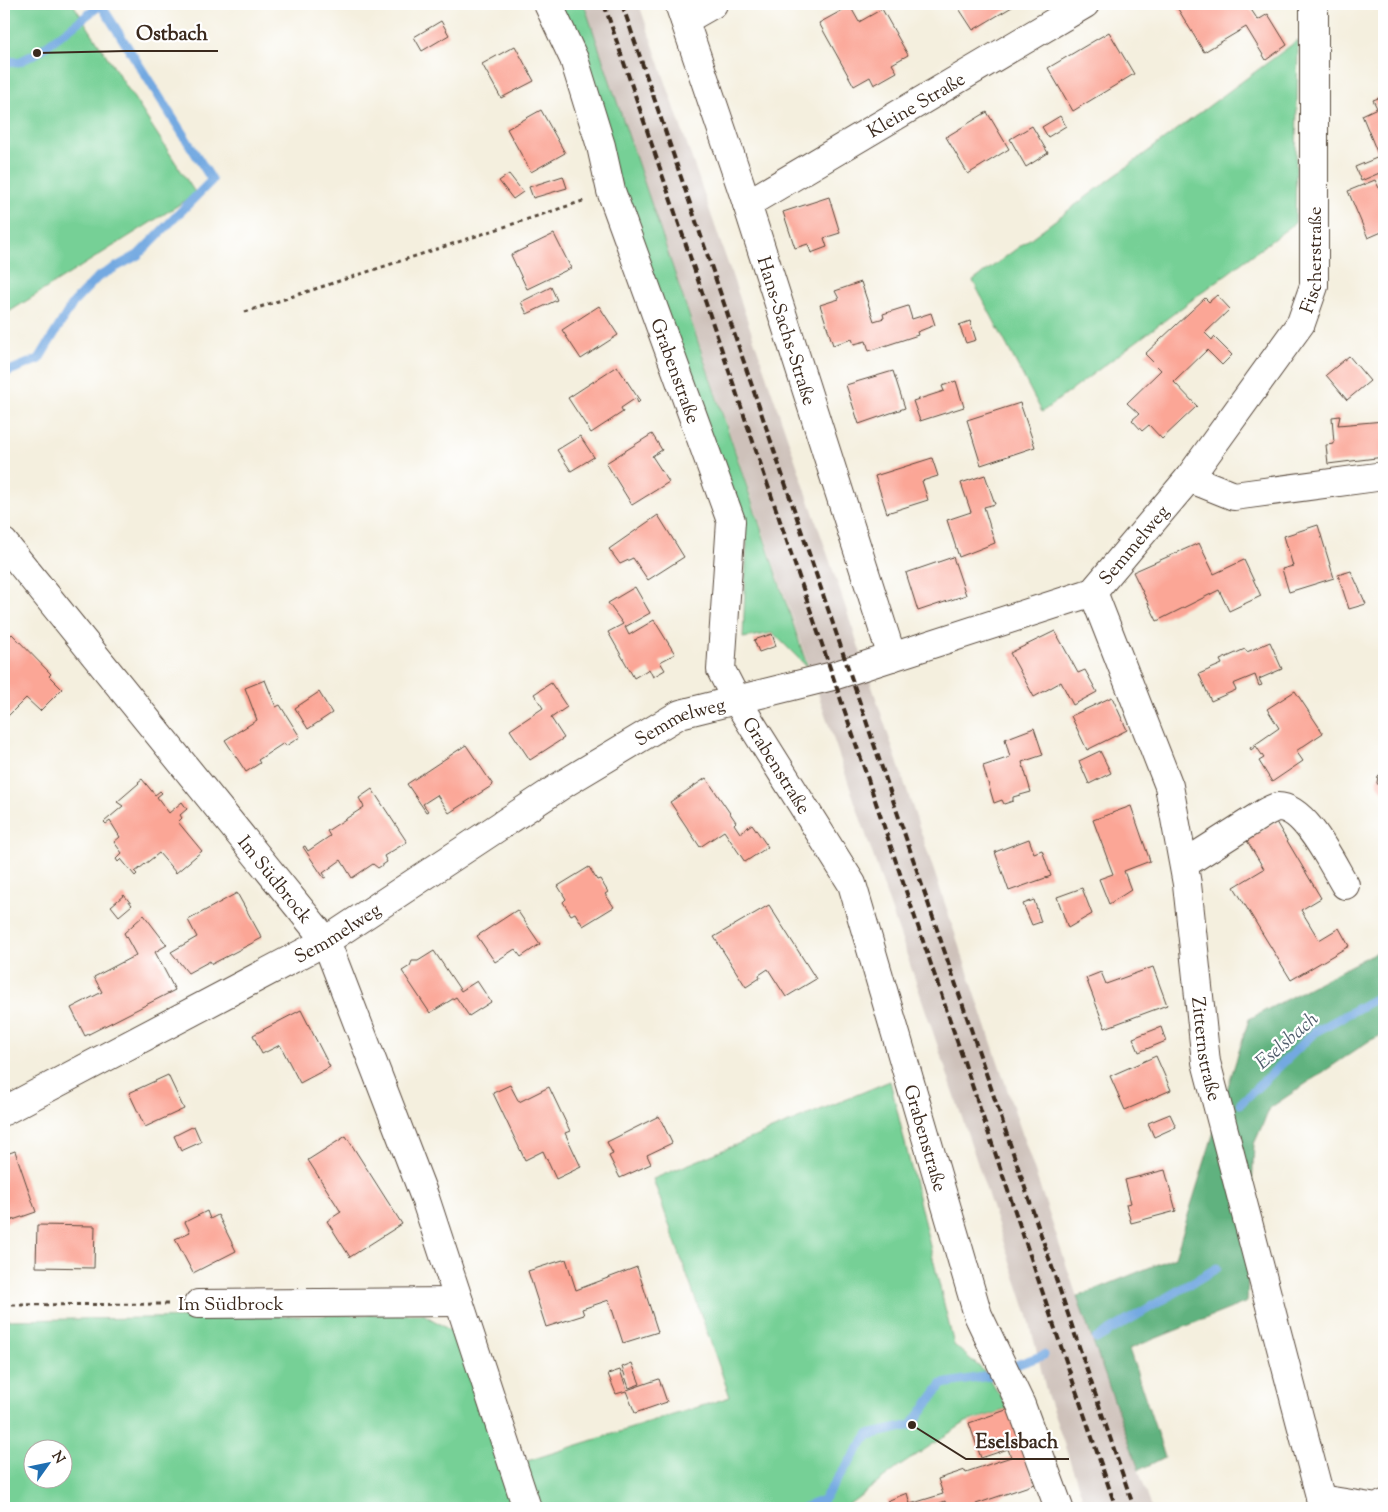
<svg xmlns="http://www.w3.org/2000/svg" width="1388" height="1512" viewBox="0 0 1388 1512" font-family="'Sorts Mill Goudy',serif">
	<style>
		.industrial { fill: #cec1ba }
		.green { fill: #76d096; stroke: #587d5a; fill-rule: evenodd }
		.forest { fill: #60b27f; stroke: #4e6e4e }
		.lines { fill: none; stroke-linecap: round; stroke-linejoin: round }
		.stream { stroke: #73a9e1; stroke-width: 9 }
		.building { fill: #fba696 }
		.minor-casing { stroke: #57483b; stroke-width: 30 }
		.path { stroke: #57483b; stroke-width: 3; stroke-dasharray: 4 4; stroke-linecap: butt }
		.minor { stroke: #fff; stroke-width: 28 }
		.rail { stroke: #3b2a1e; stroke-width: 4; stroke-dasharray: 8 4; stroke-linecap: butt }
		.labels { text-anchor: middle; stroke-width: 4.5; stroke-linejoin: round; paint-order: stroke }
		.street-label { font-size: 19px; fill: #3b2a1e; stroke: #fff }
		.water-label { font-size: 20px; font-style: italic; fill: #515d6c; stroke: #fff }
		.leader { fill: none; stroke: #3b2a1e; stroke-width: 2 }
		.callout-dot { fill: #3b2a1e; stroke: #fff; stroke-width: 2 }
		.callout-label { font-size: 20px; text-anchor: middle; font-weight: bold; fill: #3b2a1e; stroke: #fff; stroke-width: 4.5; stroke-linejoin: round; paint-order: stroke }
	</style>
	<rect width="100%" height="100%" fill="#fff"/>
	<filter id="ink" filterUnits="userSpaceOnUse"><feTurbulence type="fractalNoise" baseFrequency=".02" numOctaves="2"/><feDisplacementMap in="SourceGraphic" scale="10" xChannelSelector="R" yChannelSelector="G"/><feConvolveMatrix kernelMatrix="1 2 1 2 8 2 1 2 1" color-interpolation-filters="sRGB"/></filter>
	<filter id="wash" filterUnits="userSpaceOnUse"><feTurbulence type="fractalNoise" baseFrequency=".0096" numOctaves="4" result="noise"/><feDisplacementMap in="SourceGraphic" scale="20" xChannelSelector="R" yChannelSelector="G"/><feGaussianBlur stdDeviation="1.12" result="paint"/><feColorMatrix in="noise" values="0 0 0 0 0 0 0 0 0 0 0 0 0 0 0 0 0 1.4 0 .05"/><feComposite in="paint" operator="in"/></filter>
	<g filter="url(#wash)">
		<rect width="100%" height="100%" fill="#f4efde"/>
		<!-- industrial -->
		<path class="industrial" d="M584,4H639L837,582L1077,1297L1152,1508H1086L1047,1394L1028,1316L974,1153Z"/>
		<!-- green -->
		<g class="green">
			<path d="M12,4H73L196,194L4,315V12Z"/>
			<path d="M556,4H584L808,668L773,633L743,638L747,539Z"/>
			<path d="M1298,40L1295,223L1042,412L973,281Z"/>
			<path d="M890,1081L954,1345L983,1370L1009,1409L966,1422L900,1466L844,1508H539L524,1462L730,1397L653,1179Z"/>
			<path d="M423,1314L458,1335L515,1508H4V1320ZM32,1450H62V1480H32Z"/>
		</g>
		<!-- forest -->
		<path class="forest" d="M1384,948V1034L1369,1041L1270,1108L1254,1144L1247,1302L1129,1349L1165,1457L1139,1470L1077,1297L1175,1257L1249,1019Z"/>
		<g class="lines">
			<!-- stream -->
			<g class="stream">
				<path d="M4,61L19,62L37,53L102,4"/>
				<path d="M4,373L39,359L73,303L98,277L138,255L212,180L101,5"/>
				<path d="M1240,1104L1315,1032L1384,994"/>
				<path d="M1096,1339L1217,1268"/>
				<path d="M1013,1366L1044,1355"/>
				<path d="M803,1508L823,1500L868,1435L912,1425L942,1384L989,1376"/>
			</g>
		</g>
		<g id="blocks">
			<!-- building -->
			<g class="building">
				<path d="M956,4H1017L973,30Z"/>
				<path d="M1175,4H1251L1253,6L1250,8L1258,20L1268,14L1287,45L1266,60L1246,27L1204,52Z"/>
				<path d="M850,6L859,22L882,9L908,55L892,64L897,72L874,85L870,77L854,86L819,23Z"/>
				<path d="M441,21L449,35L422,51L414,37Z"/>
				<path d="M1109,32L1134,74L1073,111L1048,68Z"/>
				<path d="M515,46L534,81L501,98L482,64Z"/>
				<path d="M1384,96V171L1361,181L1355,167L1379,157L1362,115L1377,108L1373,100Z"/>
				<path d="M541,110L565,153L531,172L507,129Z"/>
				<path d="M987,112L1009,149L968,174L946,137Z"/>
				<path d="M1060,116L1066,126L1048,137L1042,127Z"/>
				<path d="M1032,126L1048,153L1026,167L1010,139Z"/>
				<path d="M509,174L523,192L513,199L499,181Z"/>
				<path d="M563,176L567,188L533,198L529,187Z"/>
				<path d="M1375,180L1381,192L1384,191V231L1368,238L1348,191Z"/>
				<path d="M829,197L840,233L824,238L827,247L811,253L808,244L795,248L783,212Z"/>
				<path d="M554,234L571,268L527,289L511,255Z"/>
				<path d="M861,282L874,321L884,318L883,314L908,306L912,319L931,313L935,325L917,332L918,335L869,351L866,341L854,344L852,339L833,345L820,305L839,299L835,291Z"/>
				<path d="M551,287L557,300L527,314L521,302Z"/>
				<path d="M1217,295L1230,309L1205,333L1212,340L1214,337L1232,355L1222,365L1207,350L1174,382L1197,406L1162,439L1149,425L1142,431L1132,420L1139,414L1127,403L1161,370L1145,354L1205,298L1209,302Z"/>
				<path d="M599,306L618,335L581,359L562,330Z"/>
				<path d="M970,321L976,340L966,343L959,325Z"/>
				<path d="M1349,356L1370,381L1347,400L1326,375Z"/>
				<path d="M617,366L640,401L638,403L636,398L621,408L623,412L591,433L568,398Z"/>
				<path d="M893,371L905,408L859,424L846,385Z"/>
				<path d="M956,381L964,407L920,421L913,401L944,391L942,386Z"/>
				<path d="M1020,403L1035,447L981,465L967,420Z"/>
				<path d="M1340,416L1338,425L1384,421V457L1328,464L1326,445L1334,444L1332,417Z"/>
				<path d="M652,434L662,450L652,456L669,482L632,505L606,463Z"/>
				<path d="M580,436L594,457L571,471L557,450Z"/>
				<path d="M932,458L938,476L922,481L928,500L887,513L875,476Z"/>
				<path d="M985,475L995,504L984,507L995,543L959,557L947,520L971,512L961,483Z"/>
				<path d="M658,515L684,557L648,580L633,558L620,564L609,549Z"/>
				<path d="M1318,525L1334,578L1289,592L1282,569L1293,566L1284,536Z"/>
				<path d="M1199,543L1214,574L1244,560L1261,596L1229,611L1219,590L1157,621L1133,572Z"/>
				<path d="M953,557L966,595L918,611L906,573Z"/>
				<path d="M1351,571L1366,604L1349,609L1338,575Z"/>
				<path d="M635,587L650,613L625,627L629,635L654,620L675,654L660,662L665,670L653,677L649,669L634,678L608,632L623,624L608,603Z"/>
				<path d="M1055,631L1078,673L1085,670L1097,692L1073,705L1061,682L1034,697L1010,653Z"/>
				<path d="M12,634L51,674L49,676L62,689L40,711L26,698L4,720V641Z"/>
				<path d="M772,634L776,646L759,652L754,640Z"/>
				<path d="M1270,642L1282,669L1259,679L1262,685L1259,686L1255,675L1233,684L1236,690L1211,701L1199,674L1222,664L1220,660L1245,649L1247,652Z"/>
				<path d="M265,680L276,707L280,705L300,737L286,746L284,743L258,760L260,763L246,772L225,740L257,720L245,688Z"/>
				<path d="M551,683L567,707L551,718L564,738L530,760L510,730L543,708L534,694Z"/>
				<path d="M1295,691L1323,733L1296,751L1303,761L1272,782L1259,761L1264,758L1256,746L1251,750L1250,748L1279,728L1267,709Z"/>
				<path d="M319,692L332,713L308,729L295,708Z"/>
				<path d="M1112,697L1127,730L1087,750L1071,716Z"/>
				<path d="M1034,728L1043,755L1022,762L1031,792L1013,797V801L1004,804L1002,800L994,803L983,766L1010,757L1005,739Z"/>
				<path d="M466,745L493,785L449,813L437,795L423,804L428,811L426,812L407,784Z"/>
				<path d="M1100,751L1111,773L1089,784L1079,761Z"/>
				<path d="M1384,771V793L1377,783L1378,776Z"/>
				<path d="M706,778L736,822L734,824L740,833L752,824L768,847L745,862L724,831L700,847L670,802Z"/>
				<path d="M142,779L155,795L160,791L162,793L157,797L169,813L182,802L187,809L180,815L182,818L178,822L202,851L176,873L159,853L135,872L137,874L135,876L121,859L118,862L116,859L122,853L114,842L120,837L110,821L106,824L104,822L123,806L117,802L139,783L138,782Z"/>
				<path d="M372,789L407,842L384,856L387,862L378,868L373,864L352,878L341,860L323,873L326,877L324,878L303,847L305,846L308,851L330,836L327,831L364,807L359,798Z"/>
				<path d="M1131,806L1150,861L1124,871L1131,890L1109,904L1099,879L1113,874L1093,820Z"/>
				<path d="M1276,822L1321,898L1301,910L1319,940L1339,928L1349,946L1291,980L1234,887L1264,869L1246,839Z"/>
				<path d="M1029,839L1034,853L1042,850L1051,876L1009,891L995,852Z"/>
				<path d="M589,867L597,880L600,879L608,892L605,894L614,907L583,926L575,913L571,915L563,902L566,899L558,886Z"/>
				<path d="M1082,888L1092,914L1068,928L1057,897Z"/>
				<path d="M237,893L262,938L212,964L210,961L188,973L171,952L197,937L188,920Z"/>
				<path d="M124,895L132,905L119,916L111,906Z"/>
				<path d="M1034,900L1041,922L1032,925L1023,904Z"/>
				<path d="M769,905L816,979L786,997L768,969L759,975L760,978L746,987L714,937Z"/>
				<path d="M517,910L540,944L521,957L515,949L495,962L477,936Z"/>
				<path d="M144,915L167,945L155,952L175,990L85,1036L71,1008L102,992L94,977L136,955L124,933Z"/>
				<path d="M434,951L461,991L477,981L491,1002L469,1016L456,997L430,1013L402,971L410,966L412,961H418Z"/>
				<path d="M1153,967L1167,1005L1105,1028L1086,978L1101,972L1106,984Z"/>
				<path d="M301,1010L330,1067L300,1083L280,1045L262,1054L253,1035Z"/>
				<path d="M1161,1027L1166,1041L1139,1052L1133,1038Z"/>
				<path d="M1156,1056L1171,1090L1125,1110L1110,1076Z"/>
				<path d="M168,1075L184,1109L145,1127L129,1093Z"/>
				<path d="M510,1085L519,1102L549,1087L570,1131L565,1133L581,1167L556,1179L543,1151L525,1160L493,1093Z"/>
				<path d="M1170,1114L1176,1127L1154,1137L1148,1123Z"/>
				<path d="M659,1116L672,1143L647,1155L651,1164L620,1178L609,1156L613,1154L607,1142Z"/>
				<path d="M194,1126L201,1142L181,1151L174,1136Z"/>
				<path d="M346,1136L402,1224L350,1257L327,1221L341,1212L308,1160Z"/>
				<path d="M15,1151L36,1212L4,1223V1155Z"/>
				<path d="M1165,1170L1176,1211L1131,1223L1126,1204L1131,1203L1125,1180Z"/>
				<path d="M207,1211L210,1219L218,1215L236,1251L193,1273L175,1239L190,1232L185,1222Z"/>
				<path d="M37,1225L95,1226L94,1268L36,1267Z"/>
				<path d="M566,1259L576,1290L637,1267L658,1332L623,1343L609,1300L582,1309L584,1315L546,1327L528,1271Z"/>
				<path d="M632,1363L640,1384L629,1388L622,1367Z"/>
				<path d="M620,1370L627,1390L659,1379L667,1402L635,1413L626,1391L616,1394L608,1374Z"/>
				<path d="M1009,1409L1035,1484L976,1504L977,1507L973,1508H948L945,1501L928,1508H890L887,1501L907,1493L910,1504L943,1494L938,1479L965,1470L966,1472L1011,1457L1008,1449L981,1458L969,1423Z"/>
			</g>
		</g>
	</g>
	<g filter="url(#ink)">
		<use href="#blocks" fill-opacity="0" stroke="#57483b" stroke-width="1"/>
		<g class="lines">
			<!-- minor casing -->
			<g class="minor-casing">
				<g id="minor">
					<path id="s1" d="M548,4L574,59L601,146L611,191L731,521L721,670L737,701L852,884L978,1315L1021,1405L1059,1508"/>
					<path id="s2" d="M679,4L747,204L892,657"/>
					<path d="M685,20L713,4"/>
					<path id="s3" d="M747,204L1085,4"/>
					<path d="M1189,478L1234,496L1384,476"/>
					<path id="s4" d="M4,543L326,941L425,1198L527,1508"/>
					<path id="s5" d="M1093,592L1169,786L1187,884L1206,1062L1323,1508"/>
					<path d="M1184,864L1264,813C1268,811 1274,807 1278,807C1306,807 1332,864 1345,885"/>
					<path id="s6" d="M4,1111L326,941L565,783L680,714L833,676L1093,592L1189,478L1301,323L1314,286V4"/>
					<path d="M198,1304L459,1302"/>
					<path d="M1320,1499L1377,1508L1384,1504"/>
				</g>
			</g>
			<!-- path -->
			<g class="path">
				<path d="M245,312L586,200"/>
				<path d="M4,1305L171,1304"/>
			</g>
			<!-- minor -->
			<use href="#minor" class="minor"/>
			<!-- rail -->
			<g class="rail">
				<path d="M604,4L1116,1508"/>
				<path d="M622,4L1134,1508"/>
			</g>
		</g>
	</g>
	<g class="labels">
		<!-- street labels -->
		<g class="street-label">
			<text dy="7" stroke="none"><textPath href="#s3" startOffset="196">Kleine Straße</textPath></text>
			<text dy="7" stroke="none"><textPath href="#s6" startOffset="1621">Fischerstraße</textPath></text>
			<text dy="7" stroke="none"><textPath href="#s2" startOffset="344">Hans-Sachs-Straße</textPath></text>
			<text dy="7" stroke="none"><textPath href="#s1" startOffset="389">Grabenstraße</textPath></text>
			<text dy="7" stroke="none"><textPath href="#s6" startOffset="1278">Semmelweg</textPath></text>
			<text dy="7" stroke="none"><textPath href="#s6" startOffset="782">Semmelweg</textPath></text>
			<text dy="7" stroke="none"><textPath href="#s1" startOffset="809">Grabenstraße</textPath></text>
			<text dy="7" stroke="none"><textPath href="#s4" startOffset="432">Im Südbrock</textPath></text>
			<text dy="7" stroke="none"><textPath href="#s6" startOffset="378">Semmelweg</textPath></text>
			<text dy="7" stroke="none"><textPath href="#s5" startOffset="474">Zitternstraße</textPath></text>
			<text dy="7" stroke="none"><textPath href="#s1" startOffset="1214">Grabenstraße</textPath></text>
			<text x="231" y="1310">Im Südbrock</text>
		</g>
		<!-- water labels -->
		<g class="water-label">
			<text transform="translate(1286 1040) rotate(-41)" y="7">Eselsbach</text>
		</g>
	</g>
	<!-- callouts -->
	<path class="leader" d="M37 53L126 51H218M912 1425L966 1459H1069"/>
	<g class="callout-dot">
		<circle cx="37" cy="53" r="5"/>
		<circle cx="912" cy="1425" r="5"/>
	</g>
	<g class="callout-label">
		<text x="172" y="40">Ostbach</text>
		<text x="1017" y="1448">Eselsbach</text>
	</g>
	<!-- margin -->
	<rect width="1388" height="1512" fill="none" stroke="#fff" stroke-width="20"/>
	<!-- north arrow -->
	<g transform="translate(48 1464) rotate(57)"><circle r="24" fill="#ffffff" stroke="#b1aaa5"/>
	<path d="M0-4L9 19L0 12L-9 19Z" fill="#1f6fb2"/>
	<text y="-8" font-size="14" font-weight="bold" text-anchor="middle" fill="#3b2a1e">N</text>
	</g>
</svg>
